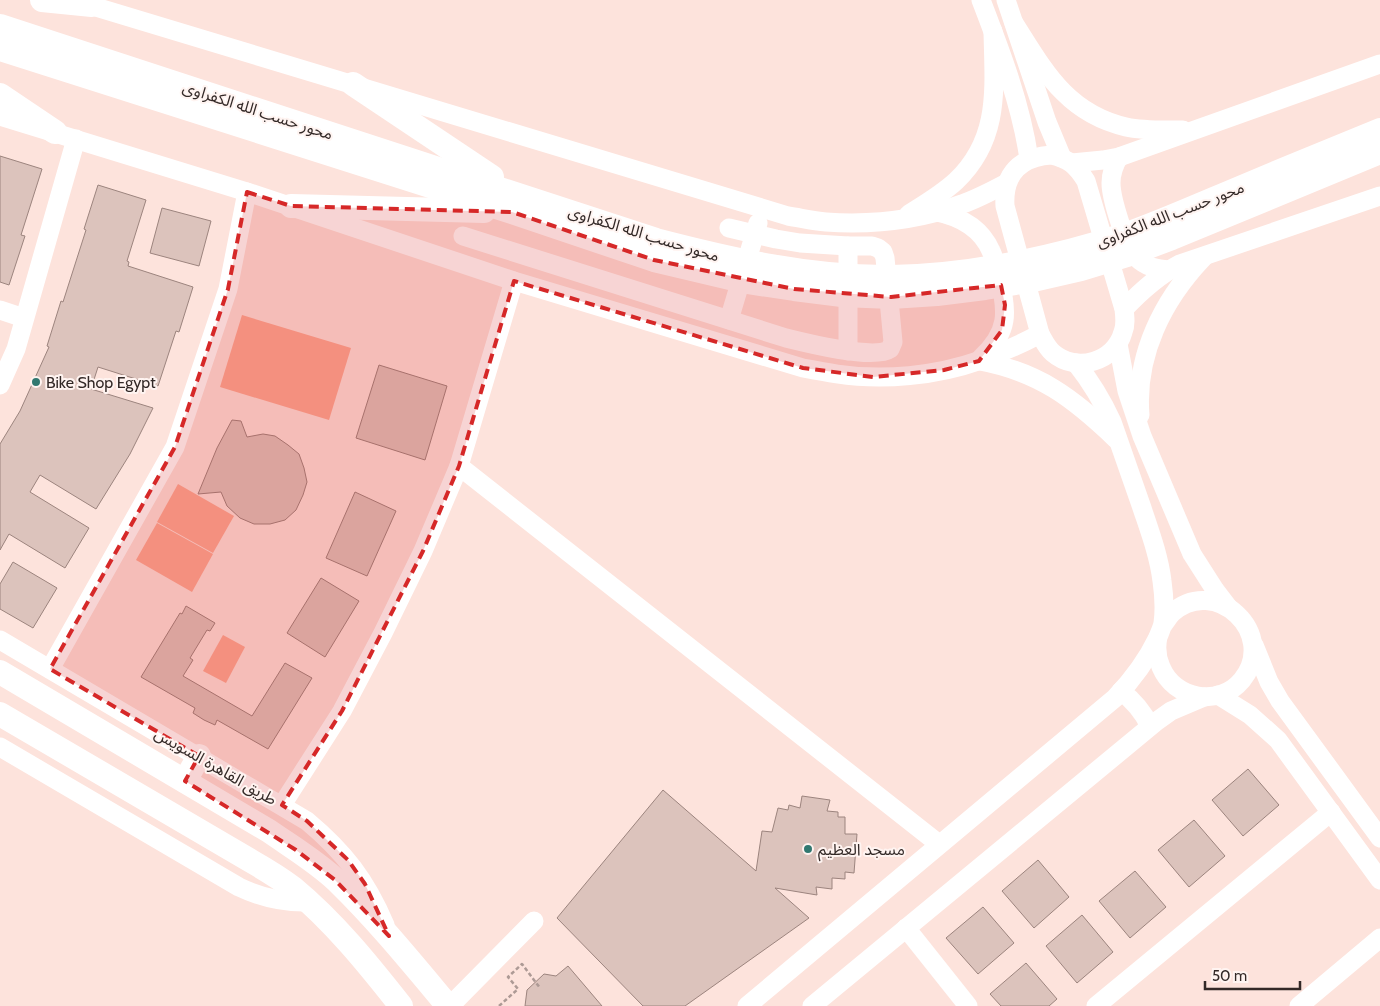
<svg xmlns="http://www.w3.org/2000/svg" width="1380" height="1006" viewBox="0 0 1380 1006" font-family="Cabin,'Noto Sans Arabic',sans-serif">
	<style>
		.green { fill: #fcaa95 }
		.building { fill: #dcc3bc; stroke: #9c847e }
		.lines { fill: none; stroke-linecap: round; stroke-linejoin: round }
		.path { stroke: #ad9a95; stroke-width: 2.5; stroke-dasharray: 4 2.5; stroke-linecap: butt }
		.minor { stroke: #fff; stroke-width: 19 }
		.major { stroke: #fff; stroke-width: 24 }
		.marked { fill: #d62828; fill-opacity: 0.2; stroke: #d62828; stroke-width: 4; stroke-dasharray: 10 6; stroke-linejoin: round }
		.poi-dot { fill: #317870; stroke: #fff4f1; stroke-width: 2 }
		.labels { text-anchor: middle; stroke-width: 4; stroke-linejoin: round; paint-order: stroke }
		.street-label { font-size: 16px; fill: #332927; stroke: #fff4f1 }
		.poi-label { font-size: 16px; fill: #332927; stroke: #fff4f1; text-anchor: start }
	</style>
	<rect width="100%" height="100%" fill="#fde3dc"/>
	<!-- green -->
	<g class="green">
		<path d="M242,315L351,348L329,420L220,387Z"/>
		<path d="M178,484L234,516L213,553L157,522Z"/>
		<path d="M157,523L213,554L192,592L136,560Z"/>
		<path d="M223,635L245,647L226,683L203,671Z"/>
	</g>
	<!-- building -->
	<g class="building">
		<path d="M0,156L42,169L21,235L25,236L9,285L0,282Z"/>
		<path d="M98,185L146,200L127,261L129,262L128,266L193,287L179,332L176,331L158,386L98,367L91,389L153,408L130,454L96,509L40,475L30,492L89,528L65,568L9,534L0,550V444L20,411L49,347L47,346L61,301L63,302L86,230L84,229Z"/>
		<path d="M162,208L211,221L199,266L150,253Z"/>
		<path d="M379,365L447,386L425,460L356,438Z"/>
		<path d="M232,420L241,421L247,437L263,434L275,436L288,445L299,454L304,468L307,482L303,495L296,510L285,520L270,524H254L240,518L227,506L221,492L198,494L217,448Z"/>
		<path d="M355,492L396,511L367,576L326,558Z"/>
		<path d="M13,562L57,588L33,628L0,609V584Z"/>
		<path d="M321,578L359,601L325,657L287,633Z"/>
		<path d="M186,606L215,623L210,631L207,630L190,658L193,660L183,676L252,716L285,663L312,678L268,749L217,720L215,725L204,720L193,713L195,708L141,677L180,613L182,614Z"/>
		<path d="M1248,769L1279,805L1243,836L1212,800Z"/>
		<path d="M663,790L756,871L762,831L772,832L778,808L788,810L789,805L800,808L802,796L830,800L827,811L838,812V817H845V834H857L854,873L845,872V879L832,878V889L816,887L817,895L775,888L809,918L685,1006H643L557,918Z"/>
		<path d="M1194,820L1225,856L1189,887L1158,850Z"/>
		<path d="M1038,860L1069,897L1034,928L1002,891Z"/>
		<path d="M1135,871L1166,907L1130,938L1099,901Z"/>
		<path d="M983,907L1014,943L978,974L946,938Z"/>
		<path d="M1082,915L1113,952L1077,983L1046,946Z"/>
		<path d="M1026,963L1057,999L1049,1006H1001L990,994Z"/>
		<path d="M568,966L602,1006H525L527,990L544,974L556,976Z"/>
	</g>
	<g class="lines">
		<!-- path -->
		<path class="path" d="M499,1006L518,989L508,977L522,964L540,988"/>
		<!-- minor -->
		<g class="minor">
			<path d="M981,0C1001,52 1021,104 1029,159"/>
			<path d="M1006,0L1047,122L1062,158"/>
			<path d="M79,2L788,216C801,218 813,221 826,222C871,225 919,220 962,204C977,199 992,191 1007,183"/>
			<path d="M1014,23C1044,70 1066,113 1126,127C1144,131 1164,130 1183,130"/>
			<path d="M0,116L247,192L514,281L803,368C814,370 825,372 837,374C883,381 936,376 981,360C1001,353 1021,344 1040,334"/>
			<path d="M1051,155C1069,159 1076,165 1086,181L1124,309C1125,317 1126,325 1123,332C1115,362 1076,373 1053,353C1047,348 1044,341 1040,334L1005,206C1003,174 1020,157 1051,155Z"/>
			<path d="M1119,157C1114,165 1111,173 1111,183C1111,198 1126,248 1137,258C1146,267 1157,269 1169,270"/>
			<path d="M1072,163L1103,160L1119,157L1380,64"/>
			<path d="M937,212C961,217 981,228 991,251C995,259 996,269 999,277C1008,312 1009,332 981,358"/>
			<path d="M909,214C925,204 942,194 956,181C1001,138 994,87 993,31"/>
			<path d="M463,236L786,338C806,343 874,360 890,349L893,342L885,258L883,252L878,248L872,246H848L800,243L776,239L729,228"/>
			<path d="M848,246V351"/>
			<path d="M1124,309C1141,291 1159,275 1180,264L1380,196"/>
			<path d="M0,310L24,318"/>
			<path d="M729,320L758,223"/>
			<path d="M1118,344L1127,391L1142,436L1192,554L1215,590L1228,607"/>
			<path d="M980,361C1039,372 1073,398 1116,439"/>
			<path d="M1076,363C1091,382 1102,400 1112,422C1122,450 1132,479 1142,508C1150,532 1159,556 1162,581C1164,595 1165,609 1163,623C1162,628 1160,632 1158,637C1156,646 1157,658 1161,667C1174,699 1219,708 1242,680C1279,634 1215,574 1172,613C1169,616 1166,621 1163,625"/>
			<path d="M0,385L16,349L76,139"/>
			<path d="M1140,415C1135,355 1163,300 1203,258"/>
			<path d="M459,466L939,844"/>
			<path d="M0,640L307,821C344,852 366,880 385,925"/>
			<path d="M1254,645L1269,682L1280,701L1380,838"/>
			<path d="M50,669L175,447L228,289L247,192"/>
			<path d="M1121,691C1134,701 1143,712 1150,726"/>
			<path d="M1218,695L1250,715L1278,740L1380,880"/>
			<path d="M0,747L239,887C262,898 283,903 309,902"/>
			<path d="M282,805L342,711L383,633L423,551L459,466L514,281"/>
			<path d="M906,928L968,1006"/>
			<path d="M450,1006L534,921"/>
			<path d="M747,1006L1115,698C1132,680 1146,662 1157,639"/>
			<path d="M812,1006L1157,721L1171,711L1204,697"/>
			<path d="M1096,1006L1331,812"/>
			<path d="M1299,1006L1380,938"/>
		</g>
		<!-- major -->
		<g class="major">
			<path d="M42,0L92,5"/>
			<path d="M0,26L656,240C733,260 812,278 891,277C965,276 1051,259 1121,236C1156,224 1189,209 1223,195C1275,173 1328,151 1380,130"/>
			<path d="M0,49L512,212L654,260L747,282L794,289L842,295L891,297L937,294L985,288L1033,280L1081,269L1127,255L1172,238L1380,152"/>
			<path d="M353,84L492,177"/>
			<path d="M0,95L55,132"/>
			<path d="M291,206L484,211"/>
			<path d="M0,672L269,831C292,847 317,862 337,881C377,920 412,963 448,1006"/>
			<path d="M0,714L251,861C265,869 280,878 293,888C334,922 368,964 401,1006"/>
			<path d="M185,781L199,756"/>
		</g>
	</g>
	<!-- marked area -->
	<path class="marked" d="M247,192L291,206L512,212L654,260L794,289L891,297L1001,285L1005,305L1002,330L979,361L944,370L873,377L803,368L514,281L459,466L423,551L342,711L282,805L307,821L348,860L365,884L389,936L335,880L296,850L185,781L199,756L50,669L175,447L228,289Z"/>
	<!-- markers -->
	<g class="poi-dot">
		<circle cx="36" cy="382" r="5"/>
		<circle cx="808" cy="849" r="5"/>
	</g>
	<g class="labels">
		<!-- street labels -->
		<g class="street-label">
			<text transform="translate(258 110) rotate(18)" y="6">محور حسب الله الكفراوى</text>
			<text transform="translate(1170 214) rotate(-21)" y="6">محور حسب الله الكفراوى</text>
			<text transform="translate(644 233) rotate(17)" y="6">محور حسب الله الكفراوى</text>
			<text transform="translate(216 766) rotate(30)" y="6">طريق القاهرة السويس</text>
		</g>
		<!-- poi labels -->
		<g class="poi-label">
			<text x="46" y="388">Bike Shop Egypt</text>
			<text x="818" y="855">مسجد العظيم</text>
		</g>
	</g>
	<!-- scale -->
	<path d="M1205 981v8h95v-8" fill="none" stroke="#332927" stroke-width="2.5"/>
	<text x="1212" y="981" font-size="15" fill="#332927" stroke="#fff4f1" stroke-width="4" paint-order="stroke">50 m</text>
</svg>
